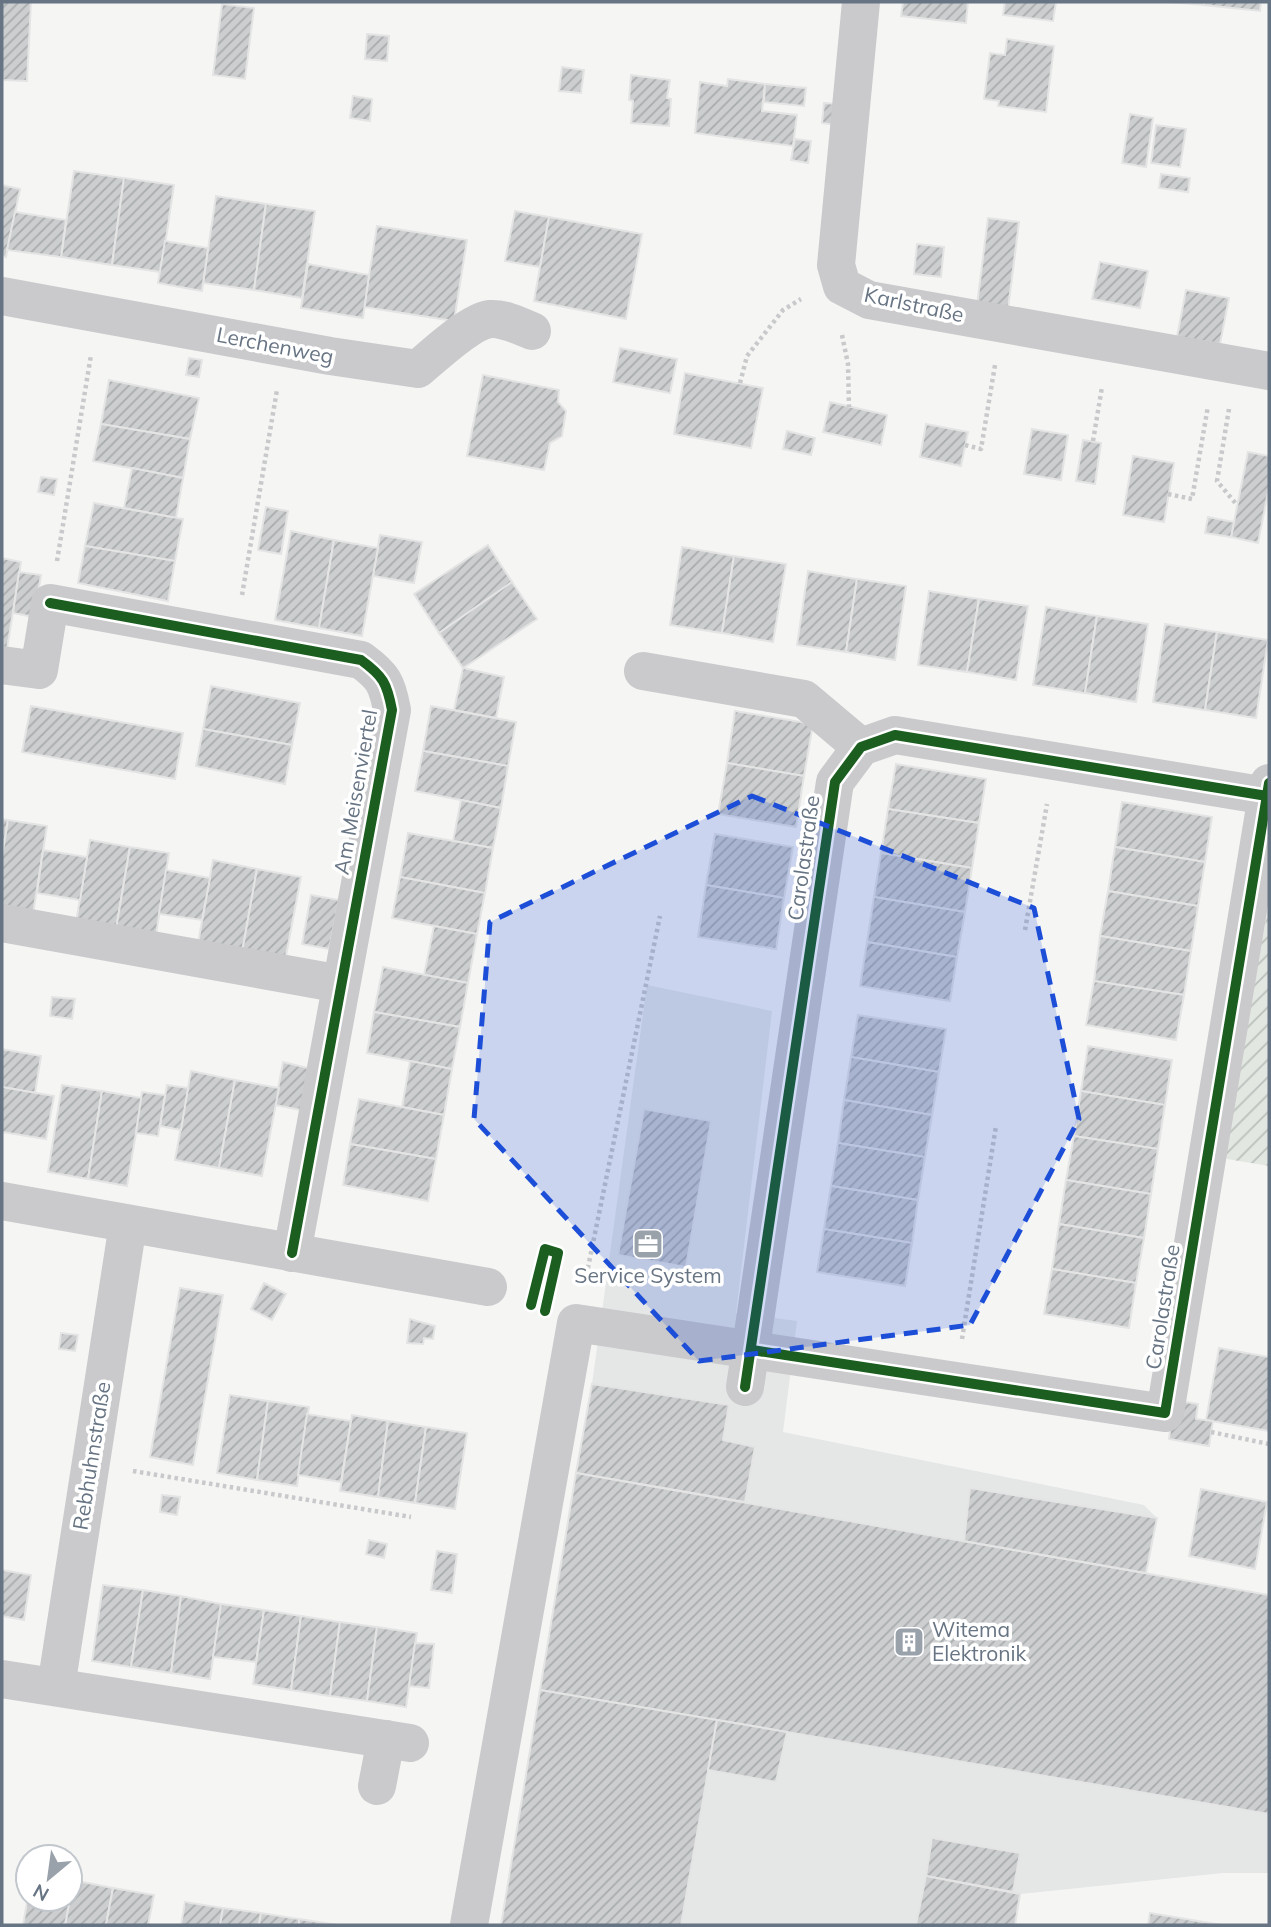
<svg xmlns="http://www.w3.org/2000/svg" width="1271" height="1927" viewBox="0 0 1271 1927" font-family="Mulish,sans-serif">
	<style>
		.built { fill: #e5e7e7 }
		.garden { fill: url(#garden-furrows) }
		.building { fill: url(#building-hatch); stroke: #e4e4e4; stroke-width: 2 }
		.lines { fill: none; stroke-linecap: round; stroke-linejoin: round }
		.path { stroke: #c8c9ca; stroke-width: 4.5; stroke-dasharray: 3.5 3.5; stroke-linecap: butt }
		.minor { stroke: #cacacc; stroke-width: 38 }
		.cycleway-casing { stroke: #fff; stroke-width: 15 }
		.cycleway { stroke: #1b5e20; stroke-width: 10 }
		.marked { fill: #1d4ed8; fill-opacity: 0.2; stroke: #1d4ed8; stroke-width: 5; stroke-dasharray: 14 9; stroke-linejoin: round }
		.labels { text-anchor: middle; stroke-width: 7; stroke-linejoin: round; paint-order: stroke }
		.street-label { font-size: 21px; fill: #677483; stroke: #fff }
		.poi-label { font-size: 21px; fill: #677483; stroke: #fff }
	</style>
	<defs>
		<pattern id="garden-furrows" width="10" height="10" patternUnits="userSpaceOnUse" patternTransform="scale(1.75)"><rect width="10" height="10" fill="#e3e7e2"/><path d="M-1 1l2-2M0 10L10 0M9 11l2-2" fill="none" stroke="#bcc0bd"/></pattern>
		<pattern id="building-hatch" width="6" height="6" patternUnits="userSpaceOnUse" patternTransform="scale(1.75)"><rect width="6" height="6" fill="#cccecf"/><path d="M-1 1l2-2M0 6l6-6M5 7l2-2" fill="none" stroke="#a9acad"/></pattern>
	</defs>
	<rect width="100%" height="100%" fill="#f5f5f4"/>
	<!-- built -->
	<path class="built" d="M647,985L772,1011L736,1313L797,1321L783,1432L1144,1505L1157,1518L1146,1573L1269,1595V1873H1223L1021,1894L1015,1925H501L592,1384Z"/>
	<!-- garden -->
	<path class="garden" d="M1269,903V1166L1221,1158Z"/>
	<!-- building -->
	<g class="building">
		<path d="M2,2H31L27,81L2,80Z"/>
		<path d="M903,2H968L966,23L901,16Z"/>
		<path d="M1005,2H1056L1053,21L1003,15Z"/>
		<path d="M1167,2H1204V5Z"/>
		<path d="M1204,2H1261L1260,11L1204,5Z"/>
		<path d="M222,4L254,8L245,79L213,75Z"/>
		<path d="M367,34L389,36L387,61L365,59Z"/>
		<path d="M1007,39L1054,46L1046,112L998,106L999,101L984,99L990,53L1005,55Z"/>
		<path d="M562,67L584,70L581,93L559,91Z"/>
		<path d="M631,75L670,80L667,98L671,99L669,126L631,123L633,101L629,100Z"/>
		<path d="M728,79L765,84L762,111L797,115L793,146L695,133L700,82L727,86Z"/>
		<path d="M765,84L806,88L804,106L764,102Z"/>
		<path d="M353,96L372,99L370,121L350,118Z"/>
		<path d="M824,103L838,104L836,125L822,123Z"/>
		<path d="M1130,114L1153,118L1146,167L1122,163Z"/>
		<path d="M1156,125L1186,129L1180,167L1151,163Z"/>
		<path d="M795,139L811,141L808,163L791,160Z"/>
		<path d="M74,171L124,178L112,265L61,257Z"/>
		<path d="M1161,174L1190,178L1188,192L1159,188Z"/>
		<path d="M124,178L174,185L161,272L112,265Z"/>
		<path d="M2,185L20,189L6,257L2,256Z"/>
		<path d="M216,196L266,204L254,290L203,283Z"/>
		<path d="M266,204L315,211L302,298L254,290Z"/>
		<path d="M515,211L549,217L540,267L505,261Z"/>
		<path d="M15,212L66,220L61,257L7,250Z"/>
		<path d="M549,217L642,234L626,319L534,301Z"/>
		<path d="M988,218L1019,222L1008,309L977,305Z"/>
		<path d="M377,226L467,240L454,321L364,307Z"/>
		<path d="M165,241L208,248L202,291L158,283Z"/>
		<path d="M917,244L944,247L941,277L914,274Z"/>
		<path d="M1100,262L1148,271L1140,308L1092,299Z"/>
		<path d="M308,264L369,275L363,318L301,308Z"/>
		<path d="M1186,290L1229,298L1220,344L1177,337Z"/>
		<path d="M620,348L677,359L670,393L613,382Z"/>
		<path d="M189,358L202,360L199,377L186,375Z"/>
		<path d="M685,373L763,388L751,448L674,434Z"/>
		<path d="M483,375L559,390L558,402L566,411L562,436L550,443L544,470L467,456Z"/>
		<path d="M109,380L199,398L190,439L101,424Z"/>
		<path d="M830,402L887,415L881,445L823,432Z"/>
		<path d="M101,424L190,439L183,478L93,461Z"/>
		<path d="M926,424L968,432L961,466L920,457Z"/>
		<path d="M1032,429L1068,435L1061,480L1024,474Z"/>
		<path d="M787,431L815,438L811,455L783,449Z"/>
		<path d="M1083,440L1101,443L1095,484L1076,481Z"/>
		<path d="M1248,452L1269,456V487L1258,543L1231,537Z"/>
		<path d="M1133,456L1174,463L1164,522L1123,515Z"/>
		<path d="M132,468L183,478L176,518L124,508Z"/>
		<path d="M41,477L57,479L54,495L38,492Z"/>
		<path d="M94,503L183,519L175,561L85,546Z"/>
		<path d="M266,507L288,511L281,554L258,550Z"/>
		<path d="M1208,517L1234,522L1231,537L1205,533Z"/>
		<path d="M291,531L334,540L319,628L275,620Z"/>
		<path d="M380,535L422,542L414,583L373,576Z"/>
		<path d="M334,540L378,548L362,636L319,628Z"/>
		<path d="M488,545L512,582L439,633L414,594Z"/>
		<path d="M85,546L175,561L168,601L78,583Z"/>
		<path d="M682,547L734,556L722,633L670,625Z"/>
		<path d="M734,556L786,564L773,642L722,633Z"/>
		<path d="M2,558L21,562L7,649L2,648Z"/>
		<path d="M808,571L857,579L846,652L797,645Z"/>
		<path d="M19,572L41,575L34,617L13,613Z"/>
		<path d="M857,579L906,586L895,660L846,652Z"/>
		<path d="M512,582L537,619L463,668L439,633Z"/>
		<path d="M929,591L979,599L967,672L918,665Z"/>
		<path d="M979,599L1028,606L1016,680L967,672Z"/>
		<path d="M1046,607L1097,616L1085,693L1033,685Z"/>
		<path d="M1097,616L1148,624L1136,702L1085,693Z"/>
		<path d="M1165,624L1217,632L1205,710L1153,702Z"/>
		<path d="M1217,632L1268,640L1256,718L1205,710Z"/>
		<path d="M463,668L504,677L496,718L454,710Z"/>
		<path d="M211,686L300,703L292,745L203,729Z"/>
		<path d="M31,706L183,733L175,779L22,752Z"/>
		<path d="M431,706L516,722L508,766L423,751Z"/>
		<path d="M735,711L813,724L804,776L727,763Z"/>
		<path d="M203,729L292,745L285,784L196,766Z"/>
		<path d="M423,751L508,766L501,808L415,791Z"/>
		<path d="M727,763L804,776L796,827L718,814Z"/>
		<path d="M896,764L986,779L979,823L888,809Z"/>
		<path d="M461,800L501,808L493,848L453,841Z"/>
		<path d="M1122,802L1212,817L1205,862L1115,847Z"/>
		<path d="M888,809L979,823L972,868L881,853Z"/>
		<path d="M2,819L8,820L2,857Z"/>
		<path d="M8,820L47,826L33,914L2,909V857Z"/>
		<path d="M408,833L493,848L485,893L400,877Z"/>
		<path d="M715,834L793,847L784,898L706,885Z"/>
		<path d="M90,840L130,847L115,935L75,928Z"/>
		<path d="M130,847L169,853L155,941L115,935Z"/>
		<path d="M1115,847L1205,862L1198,906L1108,891Z"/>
		<path d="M43,850L87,857L80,900L37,893Z"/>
		<path d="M881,853L972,868L965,912L874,897Z"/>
		<path d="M213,860L257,869L241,958L197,949Z"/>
		<path d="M257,869L301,877L284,966L241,958Z"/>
		<path d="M166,870L210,878L202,920L159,914Z"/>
		<path d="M400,877L485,893L477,934L392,918Z"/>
		<path d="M706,885L784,898L776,949L698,937Z"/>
		<path d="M1108,891L1198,906L1191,951L1100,936Z"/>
		<path d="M311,895L339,900L329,949L302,944Z"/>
		<path d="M874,897L965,912L957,957L867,942Z"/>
		<path d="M434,926L477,934L468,983L424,975Z"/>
		<path d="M1100,936L1191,951L1184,995L1094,981Z"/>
		<path d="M867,942L957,957L950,1001L860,986Z"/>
		<path d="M383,967L468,983L460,1027L374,1012Z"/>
		<path d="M1094,981L1184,995L1176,1040L1086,1025Z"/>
		<path d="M52,997L75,999L72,1019L50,1016Z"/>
		<path d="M374,1012L460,1027L452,1069L367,1053Z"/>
		<path d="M858,1015L946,1029L939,1072L851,1057Z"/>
		<path d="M1088,1046L1172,1060L1165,1105L1081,1091Z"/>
		<path d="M2,1049L41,1056L35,1093L2,1087Z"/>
		<path d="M851,1057L939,1072L932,1115L844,1100Z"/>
		<path d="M410,1061L452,1069L444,1115L402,1107Z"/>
		<path d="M283,1062L308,1068L301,1110L275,1105Z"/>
		<path d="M191,1071L235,1080L219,1168L175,1160Z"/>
		<path d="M235,1080L279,1088L262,1176L219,1168Z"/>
		<path d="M62,1085L102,1091L88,1179L48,1172Z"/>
		<path d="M167,1085L188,1088L181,1130L160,1126Z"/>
		<path d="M2,1087L54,1096L46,1139L2,1132Z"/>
		<path d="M102,1091L142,1098L127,1186L88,1179Z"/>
		<path d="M1081,1091L1165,1105L1158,1149L1074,1136Z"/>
		<path d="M142,1092L165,1095L158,1136L136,1133Z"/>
		<path d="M359,1099L444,1115L436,1159L350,1144Z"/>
		<path d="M844,1100L932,1115L925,1157L838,1143Z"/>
		<path d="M644,1109L711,1121L686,1267L618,1255Z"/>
		<path d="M1074,1136L1158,1149L1151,1194L1066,1180Z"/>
		<path d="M838,1143L925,1157L918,1200L831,1186Z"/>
		<path d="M350,1144L436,1159L428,1201L343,1185Z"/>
		<path d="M1066,1180L1151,1194L1144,1238L1059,1224Z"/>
		<path d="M831,1186L918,1200L912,1243L824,1229Z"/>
		<path d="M1059,1224L1144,1238L1136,1283L1052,1269Z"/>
		<path d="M824,1229L912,1243L905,1286L817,1272Z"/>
		<path d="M1052,1269L1136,1283L1129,1328L1044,1314Z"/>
		<path d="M264,1283L286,1294L272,1320L251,1309Z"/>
		<path d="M180,1288L223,1295L193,1465L150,1457Z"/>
		<path d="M410,1319L435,1326L433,1339L424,1338L423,1344L407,1343Z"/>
		<path d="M61,1333L78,1335L75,1351L59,1349Z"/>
		<path d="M1219,1348L1269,1357V1431L1206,1420Z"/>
		<path d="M592,1384L729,1405L723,1440L755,1447L745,1502L576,1473Z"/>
		<path d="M230,1395L268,1401L257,1480L217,1473Z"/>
		<path d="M1174,1400L1198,1404L1196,1419L1213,1421L1209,1446L1169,1439Z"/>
		<path d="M268,1401L309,1407L297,1486L257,1480Z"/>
		<path d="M307,1414L351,1421L341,1482L298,1475Z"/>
		<path d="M352,1415L388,1421L378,1497L340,1491Z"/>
		<path d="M388,1421L426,1427L415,1503L378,1497Z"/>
		<path d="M426,1427L467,1433L455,1509L415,1503Z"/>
		<path d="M576,1473L1269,1595V1814L540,1690Z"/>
		<path d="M970,1488L1157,1518L1146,1573L964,1541Z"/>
		<path d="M1201,1489L1267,1502L1255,1569L1189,1556Z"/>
		<path d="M162,1495L180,1497L177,1515L160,1512Z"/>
		<path d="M369,1540L387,1544L384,1558L366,1554Z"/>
		<path d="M437,1551L457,1554L452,1593L431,1590Z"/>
		<path d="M2,1570L31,1575L24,1620L2,1616Z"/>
		<path d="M103,1585L143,1590L131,1667L92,1661Z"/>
		<path d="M143,1590L181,1596L171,1673L131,1667Z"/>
		<path d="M181,1596L221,1604L210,1679L171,1673Z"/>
		<path d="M221,1604L264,1610L256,1662L213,1657Z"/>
		<path d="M264,1610L301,1616L291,1690L253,1684Z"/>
		<path d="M301,1616L340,1622L330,1696L291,1690Z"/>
		<path d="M340,1622L377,1627L367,1701L330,1696Z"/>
		<path d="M377,1627L417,1633L406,1707L367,1701Z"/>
		<path d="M415,1643L434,1644L429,1688L409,1686Z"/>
		<path d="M540,1690L717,1720L681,1925H501Z"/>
		<path d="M717,1720L787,1732L776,1782L708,1770Z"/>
		<path d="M932,1838L1020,1853L1013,1892L926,1876Z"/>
		<path d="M926,1876L1020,1894L1015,1925H916Z"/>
		<path d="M73,1880L113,1888L106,1925H65Z"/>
		<path d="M113,1888L154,1895L148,1925H106Z"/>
		<path d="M28,1897L70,1899L65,1925H23Z"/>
		<path d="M185,1902L223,1908L220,1925H181Z"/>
		<path d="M223,1908L261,1913L259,1925H220Z"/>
		<path d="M261,1913L299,1919V1925H259Z"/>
		<path d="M1150,1913L1222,1925H1148Z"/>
		<path d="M299,1919L338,1925H299Z"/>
	</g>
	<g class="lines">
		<!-- path -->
		<g class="path">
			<path d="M842,335L848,364L849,407"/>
			<path d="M740,383L747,356L783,310L801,299"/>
			<path d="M1229,409L1217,481L1237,505"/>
			<path d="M1093,441L1102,387"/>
			<path d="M965,445L981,449L995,365"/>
			<path d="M1168,494L1192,499L1208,406"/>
			<path d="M57,561L91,355"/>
			<path d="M242,595L277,390"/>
			<path d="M1025,930L1047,804"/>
			<path d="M585,1282L660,916"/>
			<path d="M534,1292L545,1249L558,1253L551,1286"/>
			<path d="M962,1339L996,1126"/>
			<path d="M1211,1432L1269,1444"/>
			<path d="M133,1471L411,1517"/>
		</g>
		<!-- minor -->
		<g class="minor">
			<path d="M861,2L836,265L842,286L869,300L1269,371"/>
			<path d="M2,296L330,356L418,369C433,356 471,321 490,319C504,318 520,326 532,331"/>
			<path d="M2,665L39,670L50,603L361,660C383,676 387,683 392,710L292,1253"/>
			<path d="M643,671L804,699L861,747"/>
			<path d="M2,923L341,984"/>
			<path d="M2,1201L488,1287"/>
			<path d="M745,1387L835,782L861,747L895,735L1267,796"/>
			<path d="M2,1679L410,1743"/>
			<path d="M56,1687L128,1224"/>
			<path d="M377,1786L386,1739"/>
			<path d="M469,1925L576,1323L1165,1413L1269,783"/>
		</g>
		<!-- cycleway casing -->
		<g class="cycleway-casing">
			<g id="cycleway">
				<path d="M50,603L361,660C383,676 387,683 392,710L292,1253"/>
				<path d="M531,1305L545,1249L558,1253L545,1311"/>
				<path d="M752,1350L1165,1413L1269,783"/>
				<path d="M745,1387L835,782L861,747L895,735L1267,796"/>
			</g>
		</g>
		<!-- cycleway -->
		<use href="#cycleway" class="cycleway"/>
	</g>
	<!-- marked area -->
	<path class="marked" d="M752,796L1034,908L1079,1119L970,1325L699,1361L474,1119L490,922Z"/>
	<!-- icons -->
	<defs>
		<g id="office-square" transform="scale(1.575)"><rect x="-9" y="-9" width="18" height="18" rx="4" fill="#99a1ab" stroke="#fff"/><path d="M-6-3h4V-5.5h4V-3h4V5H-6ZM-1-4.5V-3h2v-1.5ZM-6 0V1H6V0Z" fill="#fff"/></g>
		<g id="building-square" transform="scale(1.575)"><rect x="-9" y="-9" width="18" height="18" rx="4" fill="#99a1ab" stroke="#fff"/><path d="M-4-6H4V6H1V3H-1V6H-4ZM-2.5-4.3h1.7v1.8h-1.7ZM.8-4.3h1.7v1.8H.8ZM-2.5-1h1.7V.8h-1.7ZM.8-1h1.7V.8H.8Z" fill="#fff"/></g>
	</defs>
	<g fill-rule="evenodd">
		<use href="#office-square" x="648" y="1244"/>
		<use href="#building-square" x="909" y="1642"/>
	</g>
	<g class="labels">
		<!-- street labels -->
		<g class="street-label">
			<text transform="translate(914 305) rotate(12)" y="7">Karlstraße</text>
			<text transform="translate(275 346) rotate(11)" y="7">Lerchenweg</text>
			<text transform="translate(356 792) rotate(-80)" y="7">Am Meisenviertel</text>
			<text transform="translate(804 858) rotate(-82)" y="7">Carolastraße</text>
			<text transform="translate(1163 1307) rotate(-81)" y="7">Carolastraße</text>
			<text transform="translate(92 1456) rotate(-81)" y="7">Rebhuhnstraße</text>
		</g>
		<!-- poi labels -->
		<g class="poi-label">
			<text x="648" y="1283">Service System</text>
			<text x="932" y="1637" text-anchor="start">Witema<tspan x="932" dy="24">Elektronik</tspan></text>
		</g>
	</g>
	<!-- border -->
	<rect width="1271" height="1927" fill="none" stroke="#677483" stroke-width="7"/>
	<!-- north arrow -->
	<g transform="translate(49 1878) rotate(209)"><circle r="33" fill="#ffffff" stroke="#c2c7cd" stroke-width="2"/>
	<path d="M0-5L12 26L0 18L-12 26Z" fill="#99a1ab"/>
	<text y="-10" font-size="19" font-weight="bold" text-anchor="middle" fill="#677483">N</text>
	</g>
</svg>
